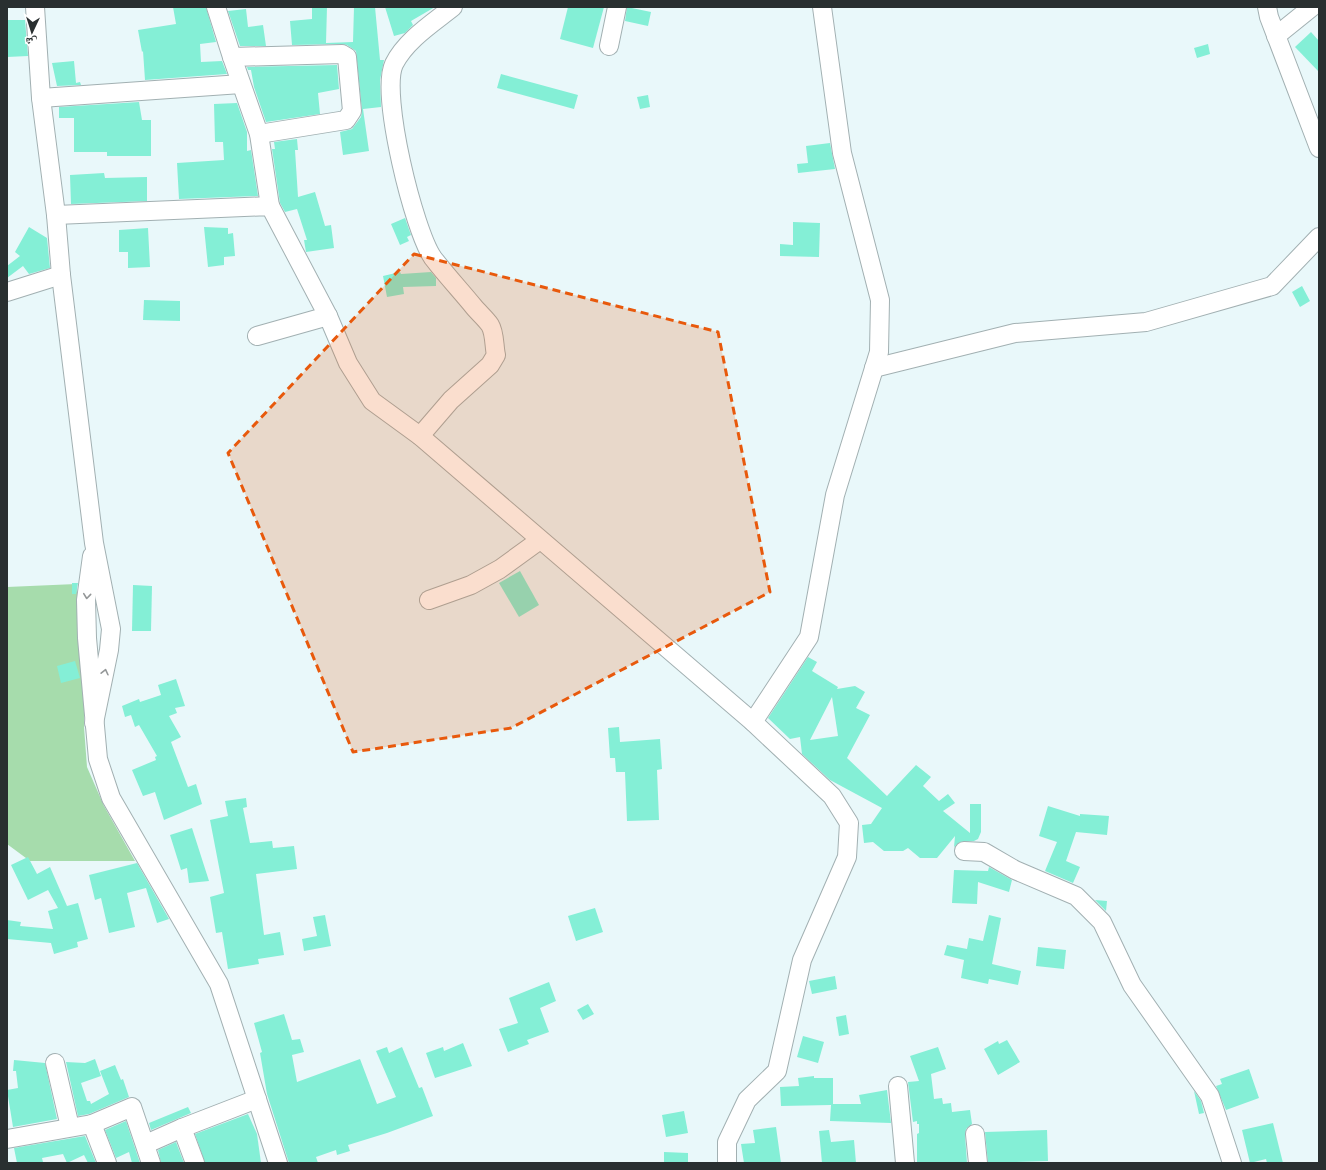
<svg xmlns="http://www.w3.org/2000/svg" width="1326" height="1170" viewBox="0 0 1326 1170" font-family="Spectral,'Noto Naskh Arabic',serif">
	<style>
		.green { fill: #a6dcac }
		.building { fill: #84efd6; fill-rule: evenodd }
		.lines { fill: none; stroke-linecap: round; stroke-linejoin: round }
		.minor-casing { stroke: #a2b0b2; stroke-width: 20 }
		.minor { stroke: #fff; stroke-width: 18 }
		.oneway { stroke: #949798 }
		.marked { fill: #e8590c; fill-opacity: 0.2; stroke: #e8590c; stroke-width: 3; stroke-dasharray: 8 5; stroke-linejoin: round }
	</style>
	<rect width="100%" height="100%" fill="#e9f8fa"/>
	<!-- green -->
	<path class="green" d="M76,584L84,655V727L87,767L104,806L135,861H30L7,844V587Z"/>
	<!-- building -->
	<g class="building">
		<path d="M173,7H206L216,42L200,44L201,62L222,61L227,74L145,80L143,51L142,52L138,30L176,24Z"/>
		<path d="M312,7H327L326,43L353,42L354,7H375L380,60H384L380,80L381,107L363,109L369,151L343,155L340,132L352,129L361,117L362,111L356,51L347,45L342,44L292,45L290,21L312,19Z"/>
		<path d="M385,7H435L411,21L413,25L405,33L394,36Z"/>
		<path d="M568,7H604L593,48L560,39Z"/>
		<path d="M627,7L651,12L648,26L625,21Z"/>
		<path d="M246,9L248,27L263,25L266,46H240L228,11Z"/>
		<path d="M7,20H25L28,56L7,57Z"/>
		<path d="M1311,32L1319,41V72L1295,47Z"/>
		<path d="M1208,44L1210,54L1197,58L1194,48Z"/>
		<path d="M74,61L76,83L80,82L81,85L57,86L52,63Z"/>
		<path d="M337,65L339,89L318,93L320,114L266,122L254,87L251,70H248L247,67Z"/>
		<path d="M501,74L578,95L574,109L497,88Z"/>
		<path d="M648,95L650,107L640,109L637,97Z"/>
		<path d="M139,102L142,120H151V156H107V152H74V118H59V107Z"/>
		<path d="M237,103L247,132V151L251,150L258,196L179,199L177,163L224,160L223,142H215L214,104Z"/>
		<path d="M297,139L298,150H295L298,197L315,192L325,226L331,225L334,248L306,252L304,240H307L297,209L285,212L280,203L272,149H275L274,142Z"/>
		<path d="M830,143L835,169L798,173L797,164L808,163L806,146Z"/>
		<path d="M104,173L105,178L147,177V201L71,204L70,175Z"/>
		<path d="M405,218L411,235L407,237L409,241L400,245L391,224Z"/>
		<path d="M793,222L820,223L819,257L780,256V244L793,245Z"/>
		<path d="M29,227L47,238L50,268L29,274L23,266L7,278V266L20,256L15,252Z"/>
		<path d="M204,227L228,228V234L233,233L235,256L224,257V265L208,267Z"/>
		<path d="M148,228L150,267L128,268V252H119V230Z"/>
		<path d="M400,272L401,274L431,272L436,278V286L403,287L404,294L387,297L383,276Z"/>
		<path d="M1302,286L1310,301L1300,307L1292,292Z"/>
		<path d="M144,300L180,301V321L143,320Z"/>
		<path d="M520,571L539,605L519,617L499,583Z"/>
		<path d="M72,583H78L76,594H72Z"/>
		<path d="M133,585L152,586L151,631H132Z"/>
		<path d="M808,657L817,662L812,671L838,687L837,689L855,686L865,692L856,708L870,715L847,758L887,796L916,765L931,777L923,786L939,801L948,794L955,803L943,811L970,833V804H981V832L978,839L974,841L960,842L954,847L955,836L937,858H920L908,848L903,851H884L873,842L864,843L862,825L871,824L882,808L830,780L802,754L800,737L790,739L768,718ZM832,697L838,736L810,740Z"/>
		<path d="M75,661L80,678L61,683L57,666Z"/>
		<path d="M176,679L185,706L175,708L177,713L169,716L181,737L171,742L188,787L196,784L202,804L164,820L155,792L143,796L132,770L156,760L155,757L157,756L139,725L135,727L131,715L125,717L122,706L139,699L140,702L161,695L158,685Z"/>
		<path d="M619,727L620,742L660,739L662,769L657,770L659,820L627,821L625,772H616L615,758H610L608,728Z"/>
		<path d="M246,798L247,807L243,808L250,843L272,841L273,848L294,846L297,869L256,874L264,935L280,932L284,955L258,959L259,964L228,969L222,932L216,933L210,897L224,893L210,820L228,816L225,801Z"/>
		<path d="M1048,806L1080,816V814L1109,816L1107,835L1076,832L1066,861L1080,867L1073,883L1045,871L1057,842L1039,836Z"/>
		<path d="M192,828L209,881L189,883L187,868L181,870L170,835Z"/>
		<path d="M28,857L37,874L50,867L67,906L78,903L88,939L77,942L78,947L54,954L51,943L7,939V920L21,922L20,926L53,929L48,911L58,908L48,890L28,900L11,865Z"/>
		<path d="M137,863L169,919L157,923L146,888L127,893L135,927L109,933L101,898L95,900L89,875Z"/>
		<path d="M989,867L1012,880L1009,892L978,882L977,904L952,903L954,870L988,871Z"/>
		<path d="M1095,900L1107,901L1106,911Z"/>
		<path d="M595,908L603,932L576,941L568,916Z"/>
		<path d="M325,915L331,946L304,951L302,939L317,936L313,917Z"/>
		<path d="M989,915L1001,918L992,964L1021,971L1018,985L989,979L988,984L961,978L964,960L944,955L947,945L967,949L969,938L983,941Z"/>
		<path d="M1038,947L1066,950L1064,969L1036,966Z"/>
		<path d="M835,976L837,989L812,994L809,981Z"/>
		<path d="M549,982L556,1001L540,1008L549,1032L527,1040L529,1044L508,1052L499,1029L518,1023L509,998Z"/>
		<path d="M588,1004L594,1014L583,1020L577,1010Z"/>
		<path d="M284,1014L292,1040L300,1039L304,1052L292,1055L297,1082L360,1059L377,1104L396,1097L376,1051L387,1047L389,1053L402,1047L419,1088L422,1087L433,1116L387,1133L348,1145L350,1151L337,1155L336,1150L316,1157L318,1163H289L267,1094L260,1053L262,1052L254,1023Z"/>
		<path d="M846,1015L849,1034L839,1036L836,1017Z"/>
		<path d="M803,1036L824,1042L818,1063L797,1057Z"/>
		<path d="M1007,1040L1020,1062L998,1075L984,1049L998,1041L999,1044Z"/>
		<path d="M463,1043L472,1066L435,1078L426,1053L443,1047L444,1051Z"/>
		<path d="M938,1047L946,1069L931,1074L934,1099L942,1098L943,1104L951,1103L952,1112L970,1110L972,1124L966,1129L965,1135L967,1163H917V1134L919,1133V1124H917V1121L913,1122L908,1082L919,1081L910,1056Z"/>
		<path d="M95,1059L101,1076L81,1083L87,1101H90L91,1104L109,1094L100,1071L115,1065L121,1080L123,1079L129,1097L89,1114L78,1116L66,1062L85,1063Z"/>
		<path d="M14,1060L45,1063L57,1119L13,1127L7,1090L18,1088L16,1071H13Z"/>
		<path d="M1249,1069L1259,1098L1226,1110L1216,1086L1222,1084L1220,1079Z"/>
		<path d="M814,1076V1078H833V1104H861L859,1095L887,1090L891,1123L830,1121L831,1105L781,1106L780,1087L799,1086L798,1078Z"/>
		<path d="M1194,1091L1201,1101L1204,1113L1199,1114Z"/>
		<path d="M188,1107L191,1113L151,1130L149,1123Z"/>
		<path d="M684,1111L688,1133L666,1137L662,1115Z"/>
		<path d="M248,1114L257,1134L261,1163H205L195,1134Z"/>
		<path d="M126,1121L140,1163H132L129,1152L116,1158L105,1130Z"/>
		<path d="M1273,1123L1283,1163H1267L1266,1159L1250,1163L1242,1130Z"/>
		<path d="M776,1127L781,1163H744L741,1144L755,1143L753,1130Z"/>
		<path d="M829,1130L831,1142L854,1140L856,1163H822L819,1131Z"/>
		<path d="M1047,1130L1048,1161L988,1163L985,1132Z"/>
		<path d="M85,1136L96,1163H88L84,1155L67,1163L63,1154L42,1158L43,1162L38,1163H17L14,1148Z"/>
		<path d="M176,1142L184,1163H161L158,1150Z"/>
		<path d="M664,1152L688,1153V1163H664Z"/>
	</g>
	<g class="lines">
		<!-- minor casing -->
		<g class="minor-casing">
			<g id="minor">
				<path d="M35,7L41,98L56,215L61,275L94,543L111,629L109,650L94,723"/>
				<path d="M216,7L232,57L259,134L270,206"/>
				<path d="M1267,7L1269,17L1319,148"/>
				<path d="M1276,36L1312,7"/>
				<path d="M609,46L617,7"/>
				<path d="M232,57L342,54L347,57L352,111L346,120L259,134"/>
				<path d="M41,98L241,84"/>
				<path d="M56,215L270,206L328,316L348,363L372,401L420,436L753,722L832,796L849,823L847,857L802,960L777,1071L747,1100L727,1142V1163"/>
				<path d="M7,292L61,275"/>
				<path d="M257,336L328,316"/>
				<path d="M874,368L1015,333L1146,322L1272,286L1319,237"/>
				<path d="M420,436L451,400L490,365L496,355C494,347 495,333 490,325C486,319 479,313 474,307C461,291 446,275 433,258C414,231 380,94 394,64C406,40 433,23 453,7"/>
				<path d="M92,556L86,600L87,638L98,759L111,798L219,984L278,1163"/>
				<path d="M429,600L471,585L500,569L540,540"/>
				<path d="M753,722L809,637L835,495L879,352L880,300L842,153L822,7"/>
				<path d="M964,851L984,852L1015,870L1076,896L1102,922L1132,985L1210,1096L1232,1163"/>
				<path d="M55,1063L70,1127"/>
				<path d="M898,1086L905,1163"/>
				<path d="M92,1124L107,1163"/>
				<path d="M182,1128L195,1163"/>
				<path d="M975,1134L978,1163"/>
				<path d="M7,1139L92,1124L132,1107L151,1163"/>
				<path d="M146,1144L182,1128L257,1099"/>
			</g>
		</g>
		<!-- minor -->
		<use href="#minor" class="minor"/>
	</g>
	<!-- one-way arrows -->
	<defs><path id="oneway-chevron" d="M-2-3.5L2.5 0L-2 3.5" fill="none" stroke-width="1.6" stroke-linecap="round" stroke-linejoin="round"/></defs>
	<g class="oneway">
		<use href="#oneway-chevron" transform="translate(87 596) rotate(96)"/>
		<use href="#oneway-chevron" transform="translate(105 672) rotate(-77)"/>
	</g>
	<!-- marked area -->
	<path class="marked" d="M414,254L718,332L770,592L511,728L353,752L228,453Z"/>
	<!-- border -->
	<rect width="1326" height="1170" fill="none" stroke="#292f30" stroke-width="16"/>
	<!-- north arrow -->
	<g transform="translate(32 32) rotate(184)" stroke="#ffffff" stroke-width="3" paint-order="stroke">
	<path d="M0-3L7 15L0 10L-7 15Z" fill="#292f30"/>
	<text y="-6" font-size="11" font-weight="bold" text-anchor="middle" fill="#292f30">ش</text>
	</g>
</svg>
